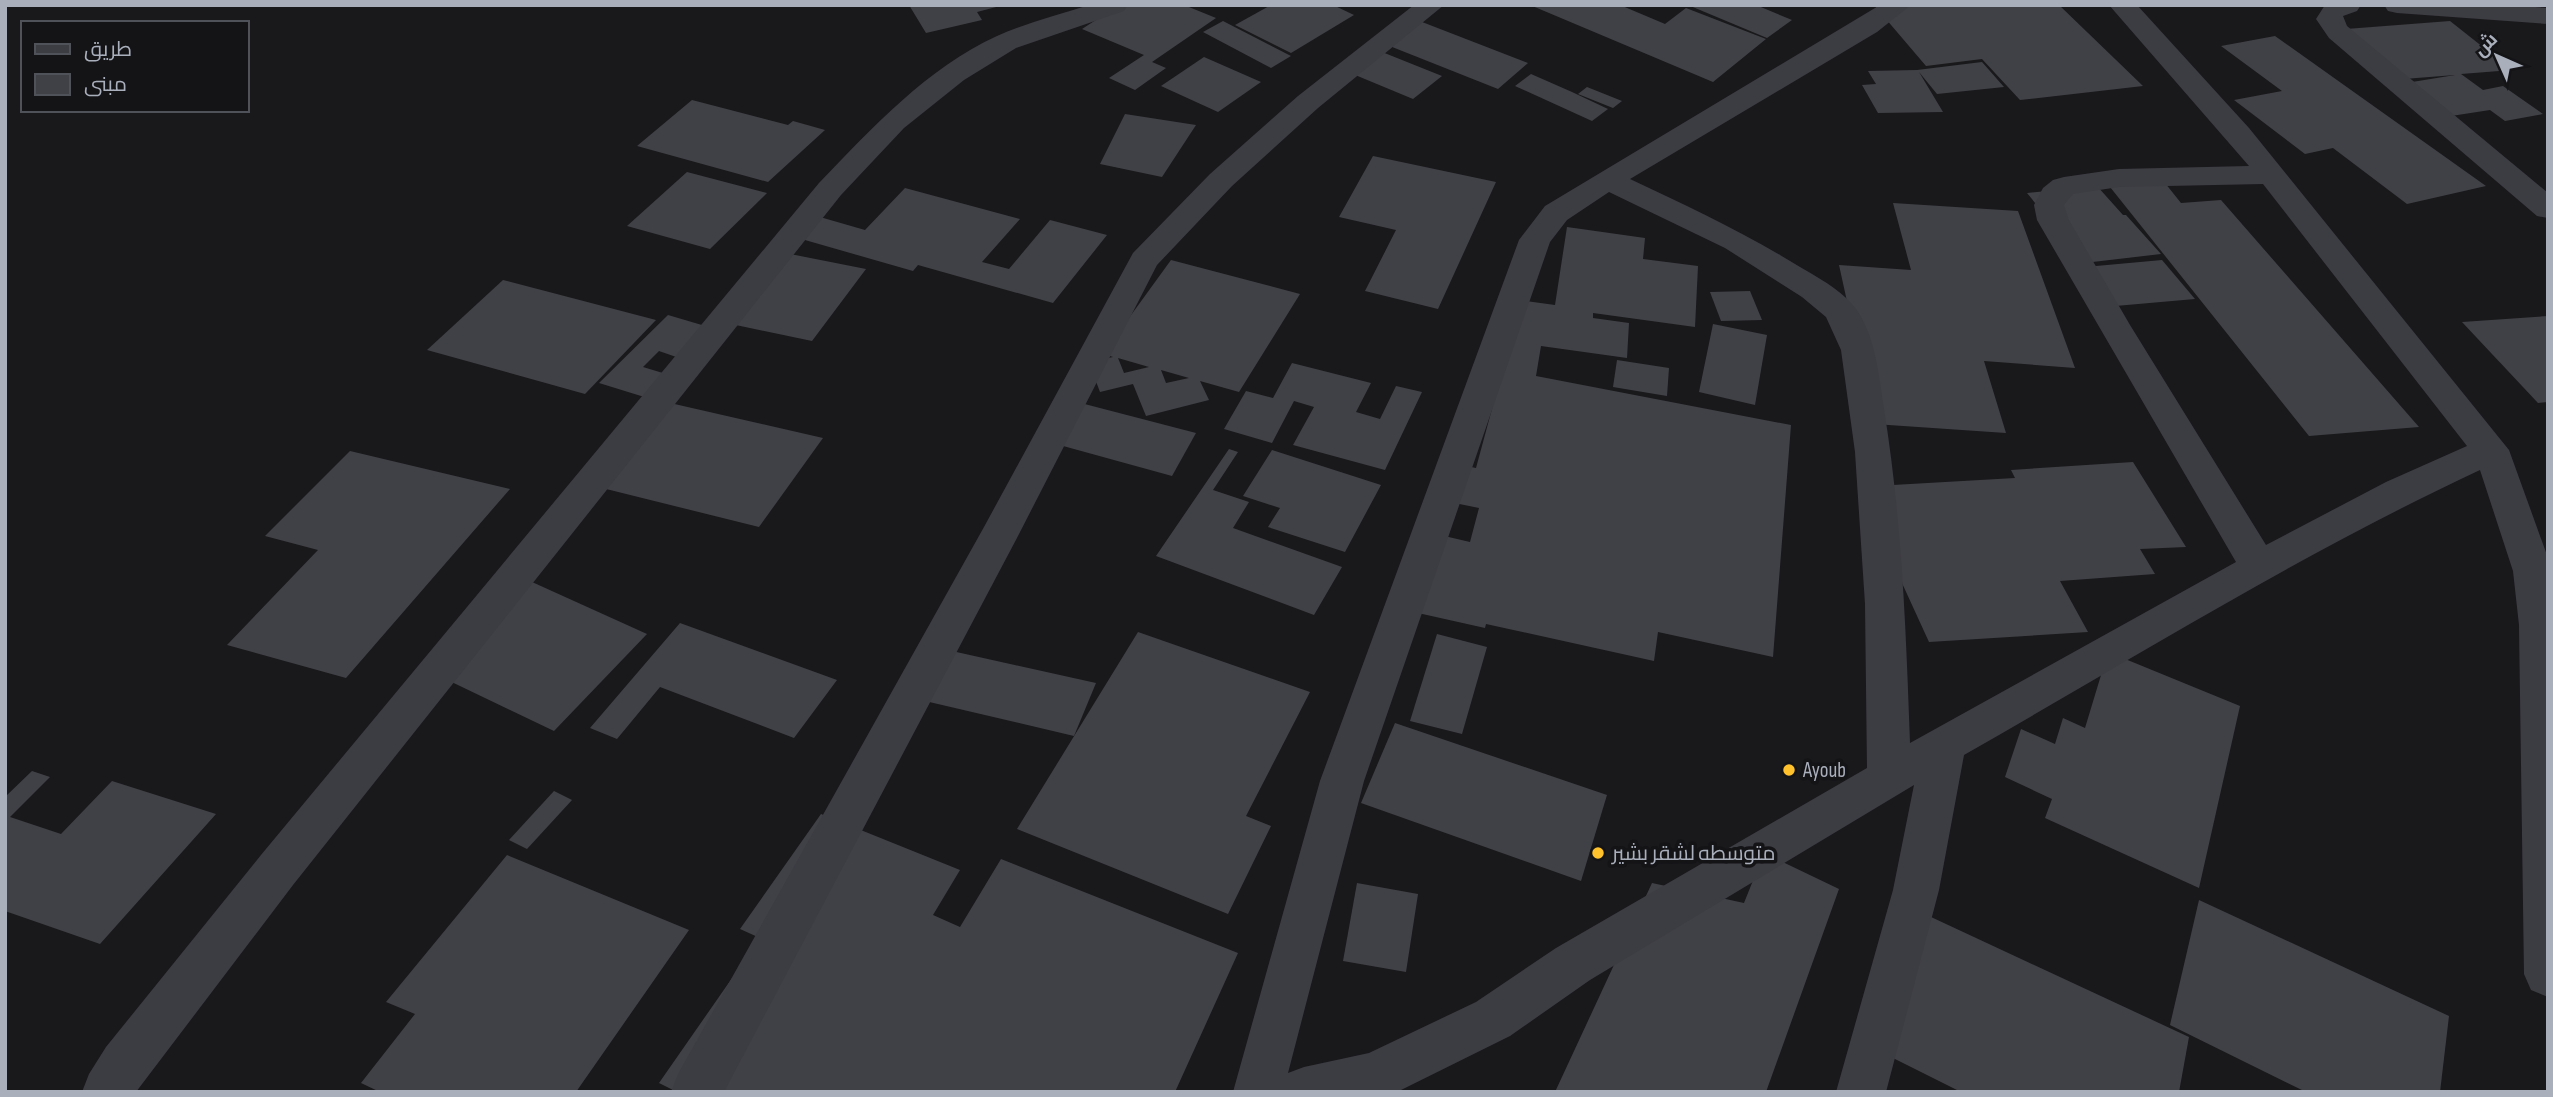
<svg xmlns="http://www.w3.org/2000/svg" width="2553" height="1097" viewBox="0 0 2553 1097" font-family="'Sofia Sans Condensed',Cairo,sans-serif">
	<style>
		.building { fill: #404146; fill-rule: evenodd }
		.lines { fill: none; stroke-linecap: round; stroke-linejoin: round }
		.minor { fill: #3c3c43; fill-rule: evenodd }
		.poi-dot { fill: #ffc22d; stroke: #141417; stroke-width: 2.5 }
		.labels { text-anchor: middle; stroke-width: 7; stroke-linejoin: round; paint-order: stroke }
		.poi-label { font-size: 21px; fill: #aaafbc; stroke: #141417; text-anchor: start }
	</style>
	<rect width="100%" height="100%" fill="#19191c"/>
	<!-- building -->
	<g class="building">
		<path d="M909,5H1000V6L977,12L982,20L926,33Z"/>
		<path d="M1119,5H1184L1216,18L1152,62L1166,68L1135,90L1109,78L1144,55L1082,29Z"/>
		<path d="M1271,5H1333L1354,15L1291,53L1235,25Z"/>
		<path d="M1530,5H1620L1665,24L1686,8L1766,39L1713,82Z"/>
		<path d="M1688,5H1756L1792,20L1767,38Z"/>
		<path d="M1874,5H2059L2143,86L2020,100L1982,59L1926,66Z"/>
		<path d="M1404,15L1528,63L1498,89L1372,39Z"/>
		<path d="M1223,21L1291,56L1271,68L1203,32Z"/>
		<path d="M2450,21L2512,70L2461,74L2483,90L2503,86L2543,114L2505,121L2490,110L2451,116L2406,83L2455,75L2391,80L2333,30Z"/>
		<path d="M2275,36L2486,186L2407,204L2333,148L2305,154L2234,100L2282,91L2221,46Z"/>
		<path d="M1377,50L1442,76L1413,99L1348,72Z"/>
		<path d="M1204,57L1261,82L1218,112L1161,86Z"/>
		<path d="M1982,62L2004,87L1937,94L1919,72L1943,112L1878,113L1862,85L1876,84L1868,71L1917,70Z"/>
		<path d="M1531,74L1572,92L1608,109L1592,121L1515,86Z"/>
		<path d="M1587,87L1622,101L1613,108L1578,94Z"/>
		<path d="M692,100L788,125L793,121L825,130L768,182L637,146Z"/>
		<path d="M1125,114L1196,125L1162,177L1100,164Z"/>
		<path d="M1373,156L1496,182L1438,309L1365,291L1396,230L1339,217Z"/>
		<path d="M687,172L767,193L710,249L627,226Z"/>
		<path d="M2165,183L2181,203L2221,200L2419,427L2309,436L2110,187Z"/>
		<path d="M2097,186L2123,215H2126L2161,254L2084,263L2027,193Z"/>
		<path d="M905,188L1020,219L982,262L1009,269L1050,220L1107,235L1053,303L918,265L913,271L784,234L806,213L865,230Z"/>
		<path d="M1893,203L2018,211L2075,368L1984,361L2006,433L1874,424L1839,265L1911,270Z"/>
		<path d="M1567,227L1645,238L1643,259L1698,266L1695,327L1593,313V318L1629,323L1627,358L1541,346L1536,376L1791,425L1773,657L1658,632L1654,661L1486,624L1485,628L1418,613L1440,535L1470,542L1479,508L1435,499L1446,462L1476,468L1502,372L1512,299L1555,305Z"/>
		<path d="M775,251L866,269L812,341L717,321Z"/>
		<path d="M1171,260L1300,294L1239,392L1200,381L1209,400L1146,416L1133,384L1100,392L1094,376L1084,363L1113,357L1095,351L1126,322ZM1118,358L1149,367L1124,373ZM1161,370L1189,378L1166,383Z"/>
		<path d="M2162,260L2195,299L2104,307L2074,268Z"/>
		<path d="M503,280L656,320L585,394L427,350Z"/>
		<path d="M1750,291L1762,320L1721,321L1710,292Z"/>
		<path d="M668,315L712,328L682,359L659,351L643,367L676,377L654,400L599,383Z"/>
		<path d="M2548,316V402L2538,403L2462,322Z"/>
		<path d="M1713,324L1767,335L1755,405L1699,392Z"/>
		<path d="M1617,360L1669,368L1667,396L1613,387Z"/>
		<path d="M1292,363L1371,383L1356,412L1380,419L1396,386L1422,392L1385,470L1293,445L1314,407L1294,401L1272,443L1224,429L1246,391L1273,398Z"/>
		<path d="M657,400L823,438L759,527L586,484Z"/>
		<path d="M1073,401L1196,433L1172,476L1045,441Z"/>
		<path d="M1229,449L1238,452L1213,490L1249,502L1233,528L1342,567L1314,615L1156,556Z"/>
		<path d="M1272,450L1381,485L1345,552L1268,527L1280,508L1243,496Z"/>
		<path d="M350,451L510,489L346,678L227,645L318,550L265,536Z"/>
		<path d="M2133,462L2186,547L2140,549L2155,574L2060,581L2088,632L1929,642L1858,487L2015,478L2011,470Z"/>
		<path d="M532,582L647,634L554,731L435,674Z"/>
		<path d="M680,623L837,680L794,738L660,687L617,739L590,728Z"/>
		<path d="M1138,632L1310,692L1246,816L1271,826L1228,914L1017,829Z"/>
		<path d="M1437,634L1487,647L1462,734L1410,721Z"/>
		<path d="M934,647L1096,683L1074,736L908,697Z"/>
		<path d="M2108,652L2240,706L2199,888L2045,818L2052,799L2005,777L2021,729L2055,744L2063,718L2085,728Z"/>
		<path d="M1395,723L1607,795L1581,881L1361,803Z"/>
		<path d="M32,771L50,777L10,817L61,834L112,781L216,814L100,944L5,911V797Z"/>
		<path d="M554,791L572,800L527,849L509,840Z"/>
		<path d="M821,814L960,870L933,915L960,927L1001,859L1238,953L1175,1092H677L659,1083L760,938L740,929Z"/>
		<path d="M1764,853L1839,889L1766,1092H1555L1652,883L1744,903Z"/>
		<path d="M507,855L689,930L576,1092H380L361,1083L415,1014L386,1002Z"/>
		<path d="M1357,883L1418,894L1406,972L1343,961Z"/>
		<path d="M2199,900L2449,1016L2440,1092H2306L2170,1025Z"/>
		<path d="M1931,917L2189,1037L2179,1092H1961L1887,1055Z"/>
	</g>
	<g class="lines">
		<!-- minor -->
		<g class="minor">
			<path d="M1089,5H1128L1124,11L1016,48L964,80L904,128L841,195L293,885L136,1092H82L89,1074L106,1047L261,855L819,183C872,128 927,68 997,36C1026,23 1058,15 1089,5Z"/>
			<path d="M1414,5H1444L1318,108L1232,186L1157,265L1019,534L724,1092H671L678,1074L984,527L1133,253L1210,174L1298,96Z"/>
			<path d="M1880,5H1911L1877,32L1630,179C1688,206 1745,233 1800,267C1817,277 1838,288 1852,304C1875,330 1879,376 1884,409C1902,520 1906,631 1910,743L2236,562L2037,220L2034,205L2043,188L2053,180L2064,177L2119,169L2249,166L2109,5H2137L2249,128L2509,450L2548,558V997L2531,990L2524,974L2519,625L2513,571L2480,470C2302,553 2134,658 1964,755L1939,890L1886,1092H1836L1893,890L1914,785L1590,980L1510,1036L1397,1092H1233L1320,781L1519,240L1545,206ZM2263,184L2467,446L2386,482L2266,545L2130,325L2069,220L2064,205L2073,194L2119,187ZM1609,192L1725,248L1802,297L1826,317L1841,350L1855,452L1865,604L1867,768L1556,948L1476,1002L1369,1053L1304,1067L1288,1073L1364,781L1550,242L1567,220Z"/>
			<path d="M2325,5H2361L2357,11L2343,16L2347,26L2548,193V218L2537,216L2329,38L2316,19Z"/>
			<path d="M2384,5H2509L2548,8V24L2397,13L2388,11Z"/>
		</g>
	</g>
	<!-- markers -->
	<g class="poi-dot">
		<circle cx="1789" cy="770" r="7"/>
		<circle cx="1598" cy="853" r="7"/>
	</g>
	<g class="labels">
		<!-- poi labels -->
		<g class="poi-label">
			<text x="1803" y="777">Ayoub</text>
			<text x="1612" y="860">متوسطه لشقر بشير</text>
		</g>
	</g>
	<!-- border -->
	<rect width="2553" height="1097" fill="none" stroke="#aaafbc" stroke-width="14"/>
	<!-- legend -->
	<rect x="21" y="21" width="228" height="91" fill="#141417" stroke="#505259" stroke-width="2"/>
	<rect x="35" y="44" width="35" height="10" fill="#3c3c43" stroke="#505259" stroke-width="2"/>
	<text x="84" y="56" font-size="21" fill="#aaafbc">طريق</text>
	<rect x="35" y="74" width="35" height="21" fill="#404146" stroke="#505259" stroke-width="2"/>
	<text x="84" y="91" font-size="21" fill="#aaafbc">مبنى</text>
	<!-- north arrow -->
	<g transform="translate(2497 56) rotate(315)" stroke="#141417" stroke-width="5" paint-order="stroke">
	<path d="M0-5L12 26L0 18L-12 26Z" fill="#aaafbc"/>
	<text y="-10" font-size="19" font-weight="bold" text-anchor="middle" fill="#aaafbc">ش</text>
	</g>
</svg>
